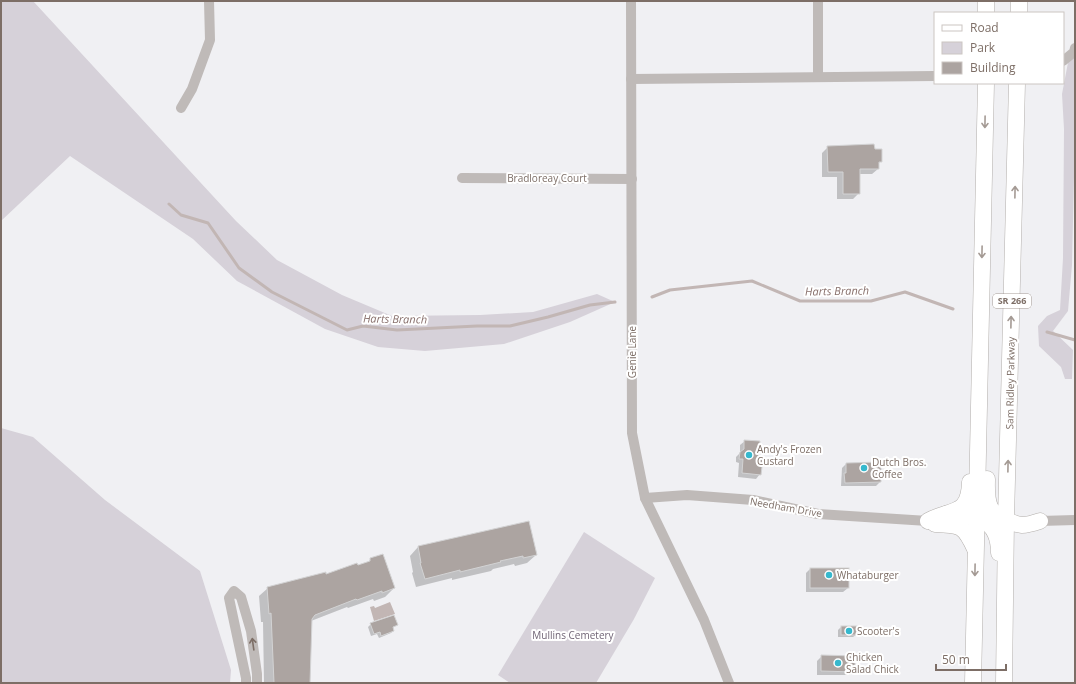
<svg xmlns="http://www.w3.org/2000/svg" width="1076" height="684" viewBox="0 0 1076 684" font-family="'Open Sans',sans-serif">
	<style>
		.green { fill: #d6d1d9 }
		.water { fill: #c2b6b4 }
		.shadow { fill: #0003 }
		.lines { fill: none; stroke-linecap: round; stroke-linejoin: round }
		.stream { stroke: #c2b6b4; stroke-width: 3 }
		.building { fill: #aca4a1; stroke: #d3d3d4 }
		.primary-casing { stroke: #b3afac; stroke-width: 17 }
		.street { stroke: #bfbab8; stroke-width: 10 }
		.primary { stroke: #fff; stroke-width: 16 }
		.oneway { stroke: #a49a94 }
		.oneway2 { stroke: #7d6e66 }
		.poi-dot { fill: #36b8cd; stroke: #fff; stroke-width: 1.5 }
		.labels { text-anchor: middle; stroke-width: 4; stroke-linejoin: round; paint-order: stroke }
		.shield { fill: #fff; stroke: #a49a94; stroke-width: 1 }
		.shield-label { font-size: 9px; font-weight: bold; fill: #7d6e66 }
		.street-label { font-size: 10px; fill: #7d6e66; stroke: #fff }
		.poi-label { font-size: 10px; fill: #7d6e66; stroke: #fff; text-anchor: start }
		.park-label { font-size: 10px; fill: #706475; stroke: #fff }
		.water-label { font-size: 11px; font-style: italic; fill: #88706c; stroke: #fff }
	</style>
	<rect width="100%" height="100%" fill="#f0f0f3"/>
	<!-- green -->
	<g class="green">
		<path d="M1,1H33L236,221L277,260L342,295L392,316L480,315L533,312L597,294L615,302L570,322L504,344L425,351L378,347L325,329L237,281L193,239L70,156L1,221Z"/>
		<path d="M1075,49V133L1072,265L1068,311L1053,331L1073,350L1072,379H1065L1061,367L1039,346L1038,326L1047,316L1060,310L1063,258L1064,129L1062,94L1070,52Z"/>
		<path d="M1,428L33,437L105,500L200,571L231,670L230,683H1Z"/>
		<path d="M584,532L655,578L634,619L596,683H510L498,675Z"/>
	</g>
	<!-- water -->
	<path class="water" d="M390,602L395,614L374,621L370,607L374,606L375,608Z"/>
	<!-- shadow -->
	<g class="shadow">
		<path d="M828,147L874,150L881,161L878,164V169L872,174H859V193L853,199H837V177H822V153Z"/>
		<path d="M745,441L757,460L760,474L756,479L738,477L739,463L736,462V457L740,453V445Z"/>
		<path d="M846,464L880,482L876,486H841L842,468Z"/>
		<path d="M418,547L536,555L527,563L515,566L514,564L493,569L491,571L452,580V578L416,587L412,573L413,572L410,556Z"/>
		<path d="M371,559L394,588L385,597L374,601L373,599L348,608L347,607L311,621L309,683H264L263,622H261L259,596L268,588L325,575L368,562Z"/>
		<path d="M810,569H848V588L843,592H806V573Z"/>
		<path d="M371,624L397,625L392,628L393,631L391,633L379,638L377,634L371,636L368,627Z"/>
		<path d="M841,627L856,635L853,637H838V630Z"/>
		<path d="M822,656L854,671L849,675H817V661Z"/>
	</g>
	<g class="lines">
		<!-- stream -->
		<g class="stream">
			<path d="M169,204L181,215L208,223L239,268L272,292L347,330L363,326L397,330L477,326H510L548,317L590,305L615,302"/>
			<path d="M652,297L670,290L752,281L800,301H871L905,292L953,309"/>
			<path d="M1047,332L1075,340"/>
		</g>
	</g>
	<!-- building -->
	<g class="building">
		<path d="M874,144L875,149H882V162H879V169H860V194H843V172H828L827,146Z"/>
		<path d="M744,440L760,441L758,459H763L761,475L742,473L743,459H739L740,452L744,449Z"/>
		<path d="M881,462V482L845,483L844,473H846V463Z"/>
		<path d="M529,521L537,555L523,558V556L500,561L501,562L460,572V570L425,579L420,563H421L418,546Z"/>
		<path d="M383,554L395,588L382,593V591L357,600L356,599L315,615L312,619L310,683H274L271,613L269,614L267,587L326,572V574L357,563L358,565L370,561V558Z"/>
		<rect x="810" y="568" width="39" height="20"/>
		<path d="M394,615L398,625L393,627L394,631L381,636L380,632L374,634L370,623Z"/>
		<rect x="841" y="626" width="16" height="9"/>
		<path d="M821,655L855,656V672L821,671Z"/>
	</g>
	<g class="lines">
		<!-- primary casing -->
		<g class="primary-casing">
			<g id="primary">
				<path d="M986,1V13"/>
				<path d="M1019,13V1"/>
				<path d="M987,479C987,488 986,498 990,507C994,515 1012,524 1022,525C1028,525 1034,523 1040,521"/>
				<path d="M946,514C975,515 999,517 999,553"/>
				<path d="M928,521C951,508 969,517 970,482"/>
				<path d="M935,524C961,525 964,525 975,549"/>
				<path d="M973,683L986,83"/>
				<path d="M1004,683L1006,519L1017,83"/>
			</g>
		</g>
		<!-- street -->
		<g class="street">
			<path d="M631,1L632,433L645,498L704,620L729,683"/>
			<path d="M818,1V77"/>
			<path d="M1063,61L1074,52L1075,48"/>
			<path d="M631,79L935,76"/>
			<path d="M181,108L192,89L210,40L209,1"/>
			<path d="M462,178L632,179"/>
			<path d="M645,498L687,495L753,500L818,514L928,521"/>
			<path d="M1040,521L1075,520"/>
			<path d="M246,683V678L229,598L234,591L241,597L251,631L257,674V683"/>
		</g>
		<!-- primary -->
		<use href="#primary" class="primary"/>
	</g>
	<!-- one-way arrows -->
	<defs><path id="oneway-shaft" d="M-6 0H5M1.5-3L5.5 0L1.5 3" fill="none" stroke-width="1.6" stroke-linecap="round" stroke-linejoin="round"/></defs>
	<g class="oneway">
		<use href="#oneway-shaft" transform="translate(985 122) rotate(91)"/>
		<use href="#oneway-shaft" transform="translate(1015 192) rotate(-89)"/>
		<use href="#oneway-shaft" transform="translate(982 252) rotate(91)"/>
		<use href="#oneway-shaft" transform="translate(1011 322) rotate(-89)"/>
		<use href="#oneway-shaft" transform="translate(1008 466) rotate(-89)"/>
		<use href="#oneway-shaft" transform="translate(975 570) rotate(91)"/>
	</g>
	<use class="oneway2" href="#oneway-shaft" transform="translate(253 644) rotate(-98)"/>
	<!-- markers -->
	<g class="poi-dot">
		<circle cx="749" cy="455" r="4"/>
		<circle cx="864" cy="468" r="4"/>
		<circle cx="829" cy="575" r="4"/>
		<circle cx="849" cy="631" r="4"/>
		<circle cx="838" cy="663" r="4"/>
	</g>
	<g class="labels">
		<!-- shield labels -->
		<rect class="shield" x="993" y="294" width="38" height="14" rx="3"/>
		<g class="shield-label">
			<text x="1012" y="304">SR 266</text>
		</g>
		<!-- street labels -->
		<g class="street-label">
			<text x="547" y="182">Bradloreay Court</text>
			<text transform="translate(632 352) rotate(-90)" y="4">Genie Lane</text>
			<text transform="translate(1010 383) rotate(-89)" y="4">Sam Ridley Parkway</text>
			<text transform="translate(786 507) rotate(10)" y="4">Needham Drive</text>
		</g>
		<!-- poi labels -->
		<g class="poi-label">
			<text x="757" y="453">Andy's Frozen<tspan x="757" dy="12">Custard</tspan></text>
			<text x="872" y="466">Dutch Bros.<tspan x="872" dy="12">Coffee</tspan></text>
			<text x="837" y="579">Whataburger</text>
			<text x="857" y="635">Scooter's</text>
			<text x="846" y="661">Chicken<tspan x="846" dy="12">Salad Chick</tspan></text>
		</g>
		<!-- park labels -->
		<g class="park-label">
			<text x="573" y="639">Mullins Cemetery</text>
		</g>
		<!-- water labels -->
		<g class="water-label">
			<text transform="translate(837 291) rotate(-1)" y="4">Harts Branch</text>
			<text transform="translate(395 319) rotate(1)" y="4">Harts Branch</text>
		</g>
	</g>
	<!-- border -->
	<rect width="1076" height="684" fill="none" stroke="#7d6e66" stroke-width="4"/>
	<!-- legend -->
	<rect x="934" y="12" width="130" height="72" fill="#ffffff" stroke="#cbc5c2"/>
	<rect x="942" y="25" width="20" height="6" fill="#ffffff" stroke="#cbc5c2"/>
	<text x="970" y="32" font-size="12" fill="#7d6e66">Road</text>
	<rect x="942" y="42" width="20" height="12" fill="#d6d1d9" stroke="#cbc5c2"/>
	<text x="970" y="52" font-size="12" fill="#7d6e66">Park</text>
	<rect x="942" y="62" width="20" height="12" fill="#aca4a1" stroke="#cbc5c2"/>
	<text x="970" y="72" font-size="12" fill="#7d6e66">Building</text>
	<!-- scale -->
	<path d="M936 664v6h70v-6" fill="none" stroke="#7d6e66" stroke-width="2"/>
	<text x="942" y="664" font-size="12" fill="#7d6e66" stroke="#ffffff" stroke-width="3" paint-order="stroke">50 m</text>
</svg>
